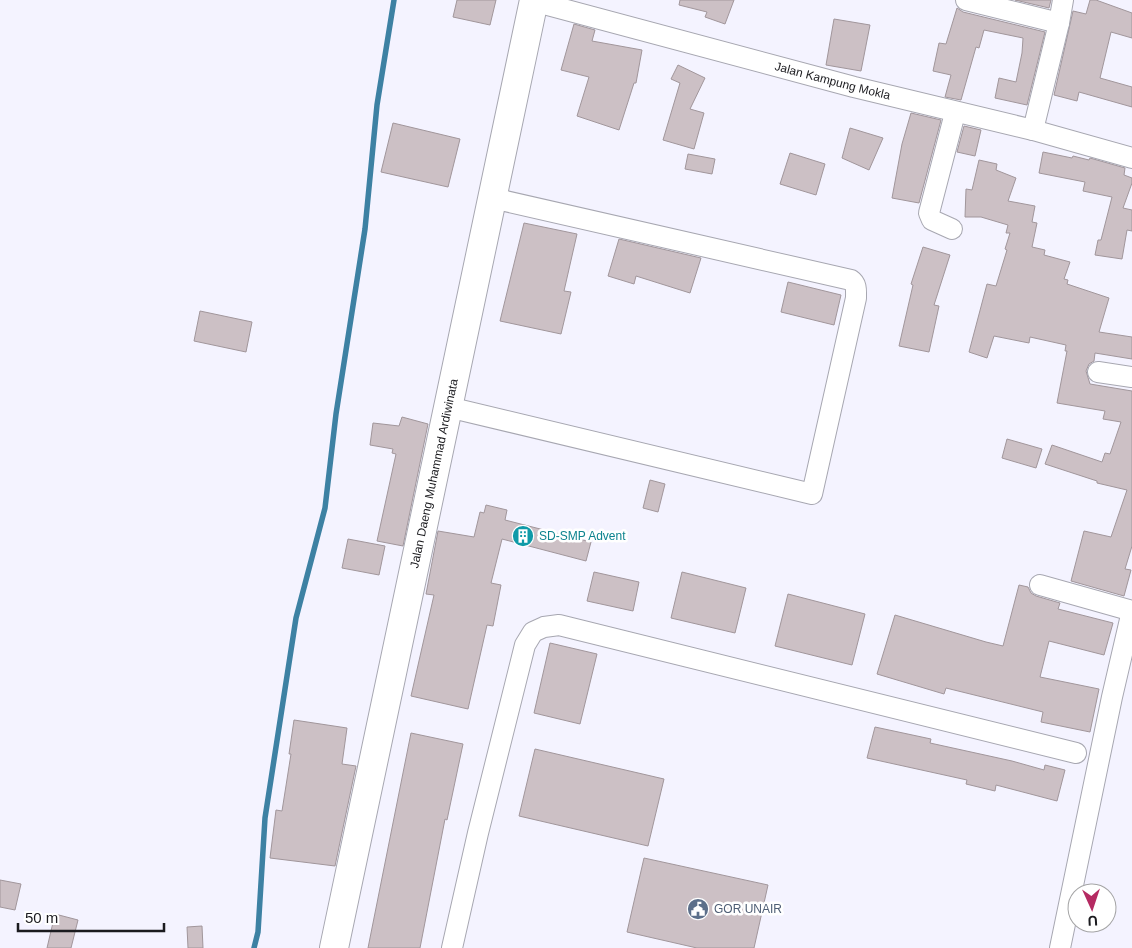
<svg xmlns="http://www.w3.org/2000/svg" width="1132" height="948" viewBox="0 0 1132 948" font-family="Arial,sans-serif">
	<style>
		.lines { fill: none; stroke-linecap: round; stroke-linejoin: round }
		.stream { stroke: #3d81a3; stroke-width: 5.5 }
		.building { fill: #ccc0c5; stroke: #a1969b }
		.street-casing { stroke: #a7a7b1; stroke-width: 22 }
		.secondary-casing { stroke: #a7a7b1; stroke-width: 30 }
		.street { stroke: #fff; stroke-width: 20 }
		.secondary { stroke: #fff; stroke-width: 28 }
		.labels { text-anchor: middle; stroke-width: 5; stroke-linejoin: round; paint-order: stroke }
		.street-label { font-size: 12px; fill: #1b1b1f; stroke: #fff }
		.culture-label { font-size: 12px; fill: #0d838f; stroke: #fff; text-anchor: start }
		.service-label { font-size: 12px; fill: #4e5e75; stroke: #fff; text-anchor: start }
	</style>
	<rect width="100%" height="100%" fill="#f4f3ff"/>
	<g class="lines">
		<!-- stream -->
		<path class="stream" d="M254,948L258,932L265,818L296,618L325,508L336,414L365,229L377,105L394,0"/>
	</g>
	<!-- building -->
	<g class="building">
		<path d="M457,0H496L490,25L453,17Z"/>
		<path d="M680,0H734L725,24L705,17L707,12L679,5Z"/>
		<path d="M1015,0H1051L1049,8Z"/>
		<path d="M1090,0H1096L1132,13V38L1111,32L1100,78L1132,87V107L1079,92L1077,101L1054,95L1073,11L1086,14Z"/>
		<path d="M957,8L963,12L1045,32L1027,105L995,98L999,78L1016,82L1022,53L1023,38L984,30L979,48L976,47L961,100L945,97L951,75L933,71L939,43L946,44Z"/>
		<path d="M834,19L870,25L861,71L826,65Z"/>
		<path d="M574,24L595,30L592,41L642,50L636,83H634L619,130L577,116L589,77L561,70Z"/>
		<path d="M678,65L705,78L690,109L704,113L694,149L663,140L680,83L671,79Z"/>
		<path d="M911,113L941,120L919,203L892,198L902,144Z"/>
		<path d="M393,123L460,139L448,187L381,172Z"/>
		<path d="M964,126L981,130L975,156L957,152Z"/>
		<path d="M850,128L883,138L869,170L842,158Z"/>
		<path d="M1043,152L1072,158L1073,156L1089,160L1090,158L1125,168L1124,175L1132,178V183L1123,208L1132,210V231L1127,230L1122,259L1095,255L1098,240H1101L1112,197L1083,191L1085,182L1039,173Z"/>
		<path d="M790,153L825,164L816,195L780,184Z"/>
		<path d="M688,154L715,159L712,174L685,169Z"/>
		<path d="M979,160L997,164L996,170L1016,178L1008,201L1035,206L1032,222L1037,223L1032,247L1045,250L1044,255L1070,262L1064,279L1068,280L1067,284L1109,298L1099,332L1132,337V359L1095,353L1094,361L1089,364L1086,371L1090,384L1132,391V546L1125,569L1131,570L1124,596L1071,581L1084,531L1111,537L1127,490L1097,483V481L1045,464L1052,445L1102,462L1105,453L1110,454L1121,422L1103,419L1105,411L1057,403L1067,351H1065L1066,345L1030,337L1029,343L994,336L987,358L969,352L987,284L996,286L1007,250L1005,249L1010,233H1006L1008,225L981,217H965L966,189L972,190Z"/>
		<path d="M524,223L577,234L564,291L571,292L561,334L500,321Z"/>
		<path d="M619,239L701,258L690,293L636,276L634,284L608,276Z"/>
		<path d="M923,247L950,255L934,305L939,306L929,352L899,346L913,285L911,284Z"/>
		<path d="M788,282L841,295L834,325L781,312Z"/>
		<path d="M200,311L252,322L246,352L194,341Z"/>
		<path d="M402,417L428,424L403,546L377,541L396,454L392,453L393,449L370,445L373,423L399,426Z"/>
		<path d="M1007,439L1042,449L1036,468L1002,458Z"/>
		<path d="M650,480L665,484L658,512L643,508Z"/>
		<path d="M486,505L507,510L505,520L591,542L586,561L502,539L491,583L501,585L493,626L487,625L468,709L411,696L434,595L426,594L438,531L474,537L480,512L484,513Z"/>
		<path d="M348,539L385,546L379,575L342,568Z"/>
		<path d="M594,572L639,582L633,611L587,601Z"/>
		<path d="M682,572L746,588L735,633L671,618Z"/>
		<path d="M1019,585L1028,587L1031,593L1036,596L1060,603L1058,609L1113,623L1104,655L1049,641L1040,677L1099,689L1090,732L1041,722L1043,712L946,688L944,694L877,674L895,615L986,642L1003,646Z"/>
		<path d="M788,594L865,614L852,665L775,646Z"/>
		<path d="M550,643L597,654L580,724L534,713Z"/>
		<path d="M294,720L347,728L342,764L356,766L335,866L270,858L276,810L282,811L291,754H289Z"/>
		<path d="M875,727L931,739L930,743L1012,761L1044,770L1045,765L1065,770L1057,801L996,785L995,791L966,784L967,780L867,758Z"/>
		<path d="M411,733L463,744L447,820L445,819L420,948H368Z"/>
		<path d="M535,749L664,779L648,846L519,816Z"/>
		<path d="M644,858L768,885L754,948H697L627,932Z"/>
		<path d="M0,880L21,884L15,910L0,907Z"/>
		<path d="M55,914L78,920L71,948H47Z"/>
		<path d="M202,926L203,948H188L187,927Z"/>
	</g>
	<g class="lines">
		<!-- street casing -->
		<g class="street-casing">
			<g id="street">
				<path d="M966,0L1059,23"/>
				<path id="s1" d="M533,1L854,87L1033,130L1132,158"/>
				<path d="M1033,130L1059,23L1063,0"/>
				<path d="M952,229L932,220L929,213L955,113"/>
				<path d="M1098,372L1132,377"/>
				<path d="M448,407L812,494L856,298C856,291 857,284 851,280L492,198"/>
				<path d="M1040,585L1132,611L1112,697L1060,948"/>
				<path d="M452,948L478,833L525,645L533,632L544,627L559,625L1076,753"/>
			</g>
		</g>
		<!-- secondary casing -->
		<g class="secondary-casing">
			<g id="secondary">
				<path id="s2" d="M334,948L534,0"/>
			</g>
		</g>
		<!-- street -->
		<use href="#street" class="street"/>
		<!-- secondary -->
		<use href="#secondary" class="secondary"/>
	</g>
	<!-- icons -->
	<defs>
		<g id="building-disc" transform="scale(1.125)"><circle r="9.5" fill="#0f9aa8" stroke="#fff"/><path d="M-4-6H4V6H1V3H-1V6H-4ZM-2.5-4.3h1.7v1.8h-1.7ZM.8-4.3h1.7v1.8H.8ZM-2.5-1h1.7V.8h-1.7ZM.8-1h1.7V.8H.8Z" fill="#fff"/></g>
		<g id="civic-disc" transform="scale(1.125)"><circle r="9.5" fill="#5c6f8a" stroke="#fff"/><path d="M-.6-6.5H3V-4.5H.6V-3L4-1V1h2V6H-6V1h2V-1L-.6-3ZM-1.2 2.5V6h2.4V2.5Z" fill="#fff"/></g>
	</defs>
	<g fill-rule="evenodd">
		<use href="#building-disc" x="523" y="536"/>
		<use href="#civic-disc" x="698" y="909"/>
	</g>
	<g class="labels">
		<!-- street labels -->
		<g class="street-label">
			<text dy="4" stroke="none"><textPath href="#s1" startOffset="310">Jalan Kampung Mokla</textPath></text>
			<text dy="4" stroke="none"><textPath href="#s2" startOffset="485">Jalan Daeng Muhammad Ardiwinata</textPath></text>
		</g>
		<!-- culture labels -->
		<g class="culture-label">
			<text x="539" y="540">SD-SMP Advent</text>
		</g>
		<!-- service labels -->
		<g class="service-label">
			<text x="714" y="913">GOR UNAIR</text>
		</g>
	</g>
	<!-- north arrow -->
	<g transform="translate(1092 908) rotate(177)"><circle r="24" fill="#ffffff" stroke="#a4a4a5"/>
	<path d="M0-4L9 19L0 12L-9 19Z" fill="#b52a62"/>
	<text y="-8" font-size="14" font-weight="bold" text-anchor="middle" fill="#1b1b1f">U</text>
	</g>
	<!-- scale -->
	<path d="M18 923v8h146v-8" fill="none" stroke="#1b1b1f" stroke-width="2.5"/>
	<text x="25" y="923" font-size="15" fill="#1b1b1f" stroke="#ffffff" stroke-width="4" paint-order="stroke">50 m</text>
</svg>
